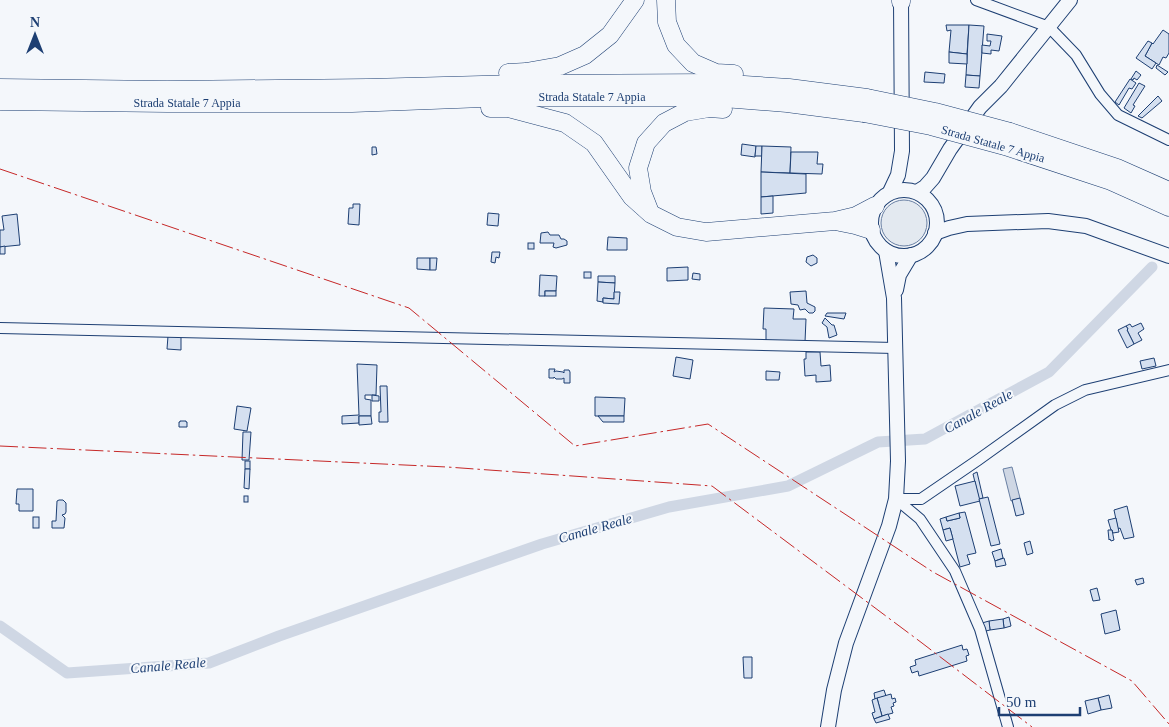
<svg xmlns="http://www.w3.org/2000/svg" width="1169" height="727" viewBox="0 0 1169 727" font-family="Georgia,serif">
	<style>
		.green { fill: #e3e9f0; stroke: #687fa3 }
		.water { fill: #cfd7e4; stroke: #687fa3 }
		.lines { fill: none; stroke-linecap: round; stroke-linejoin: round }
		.canal { stroke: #cfd7e4; stroke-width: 11 }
		.building { fill: #d5e0f0; stroke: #1d3f73 }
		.street-casing { stroke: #1d3f73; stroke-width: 12 }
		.secondary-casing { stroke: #1d3f73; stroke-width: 16 }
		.highway-casing { stroke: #1d3f73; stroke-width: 19 }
		.street { stroke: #f4f7fb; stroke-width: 10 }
		.secondary { stroke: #f4f7fb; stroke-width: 14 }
		.highway { stroke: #f4f7fb; stroke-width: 18 }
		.highway-bridge-casing { stroke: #1d3f73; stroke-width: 19; stroke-linecap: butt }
		.highway-bridge { stroke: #f4f7fb; stroke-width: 18 }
		.power { stroke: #c62828; stroke-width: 1; stroke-dasharray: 18 4 2.5 4; stroke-linecap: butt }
		.labels { text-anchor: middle; stroke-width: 4; stroke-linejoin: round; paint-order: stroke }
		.street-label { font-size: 12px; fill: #1d3f73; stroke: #f4f7fb }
		.water-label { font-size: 14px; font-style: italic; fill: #1d3f73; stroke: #f4f7fb }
	</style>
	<rect width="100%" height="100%" fill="#f4f7fb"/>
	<!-- green -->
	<circle class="green" cx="904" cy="223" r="23"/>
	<!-- water -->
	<path class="water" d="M1012,467L1020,498L1011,501L1003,469Z"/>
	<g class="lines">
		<!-- canal -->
		<path class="canal" d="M0,626L67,673L209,663L279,636L542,544L669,507L788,486L878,442L925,439L1049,372L1152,267"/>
	</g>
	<!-- building -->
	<g class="building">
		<path d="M946,25H969L967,54L949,52L951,30L947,31Z"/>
		<path d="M969,25L984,26L980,76L966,75Z"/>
		<path d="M1163,30L1169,34V53L1166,58L1163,57L1159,65L1145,56L1152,43L1153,44Z"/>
		<path d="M987,34L1002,36L999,51L991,50V54L982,53V45L990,46L991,41H987Z"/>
		<path d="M1148,41L1152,43L1145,56L1156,63L1152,69L1136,58Z"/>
		<path d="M949,52L967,54V64L949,63Z"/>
		<path d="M1157,65L1168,72L1165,75L1156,68Z"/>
		<path d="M1136,71L1141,75L1137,80L1134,78L1133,80L1131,79Z"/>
		<path d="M925,72L945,74L944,83L924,82Z"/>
		<path d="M966,75L980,76L979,88L965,87Z"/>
		<path d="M1130,79L1136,83L1132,89L1129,88L1119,105L1115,102Z"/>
		<path d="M1139,83L1145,86L1133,105L1135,106L1131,113L1124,108Z"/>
		<path d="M1158,96L1162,101L1142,118L1138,116Z"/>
		<path d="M742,144L756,146L755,157L741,155Z"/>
		<path d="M756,146H762V156H755Z"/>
		<path d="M762,146L791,147L790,173L761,172Z"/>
		<path d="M372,147H376L377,154L372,155Z"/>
		<path d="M791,152H818L817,164H823L822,174L790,173Z"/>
		<path d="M761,172L806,174V193L761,197Z"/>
		<path d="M773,196V213L761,214V197Z"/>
		<path d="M353,204H360L359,225L348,224L349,208H353Z"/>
		<path d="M488,213L499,214L498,226L487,225Z"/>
		<path d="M17,214L20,245L0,247V230H4L2,216Z"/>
		<path d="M548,232L550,235H559L561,239H564L567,241V245L556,248L553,247L554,243H540L541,233Z"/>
		<path d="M608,237L627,238V250H607Z"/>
		<rect x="528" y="243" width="6" height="6"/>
		<path d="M5,246V254H0V247Z"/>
		<path d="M492,252H500L499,258L496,257L495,263L491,262Z"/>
		<path d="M813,255L817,258V263L811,266L806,262L807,257Z"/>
		<path d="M417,258H430V270L417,269Z"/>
		<path d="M430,258H437L436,270H430Z"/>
		<path d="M688,267V280L667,281V268Z"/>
		<rect x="584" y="272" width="7" height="6"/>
		<path d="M693,273L700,274V280L692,279Z"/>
		<path d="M540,275L557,276L556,291H545V296H539Z"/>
		<path d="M598,276H615V283L598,282Z"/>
		<path d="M598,282L615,283L614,299L603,298V302L597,301Z"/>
		<rect x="545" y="291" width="11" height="5"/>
		<path d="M806,291L807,303L815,307V311L813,313H809L805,309L800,310L798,305L791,304L790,292Z"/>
		<path d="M614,292H620L619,304L603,303V298L614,299Z"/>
		<path d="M764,308L794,309L793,319H806L805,342L766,341V329H763Z"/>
		<path d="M827,313H846L844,319L825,316Z"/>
		<path d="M825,318L832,325H834L837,335L829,338L827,327L822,323Z"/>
		<path d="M1141,323L1144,329L1138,333L1142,340L1134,344L1127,330L1128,329L1126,326L1130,324L1132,327Z"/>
		<path d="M1126,326L1128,329L1127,330L1134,344L1127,348L1118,330Z"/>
		<path d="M168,336L181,337V350L167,349Z"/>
		<path d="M806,352H820L821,366L830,365L831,381L816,382V375L805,376L804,359H806Z"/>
		<path d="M676,357L693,360L690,379L673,376Z"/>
		<path d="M1154,358L1156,366L1142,369L1140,361Z"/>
		<path d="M357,364L377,365L376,395H365V399L371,400V416H359V423L342,424V416L359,415Z"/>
		<path d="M549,369H555L554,372L556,371L563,372L564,373V370H569L570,372V383H564V378L562,379H556L554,377V378H549Z"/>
		<path d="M766,371L780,372L779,380H766Z"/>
		<path d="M380,386H387L388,422H379V412H381Z"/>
		<path d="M372,395L379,396V401H372Z"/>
		<path d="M595,397L625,398L624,416H595Z"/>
		<path d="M237,406L251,408L247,431L234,429Z"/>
		<path d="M359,416H371L372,424L359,425Z"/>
		<path d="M598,416H624V422H603Z"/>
		<path d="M180,421H186V422H187V427H179V422H180Z"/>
		<path d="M243,432H251L249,460H242Z"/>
		<rect x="245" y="461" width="5" height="8"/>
		<path d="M245,469H250L249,489L244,488Z"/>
		<path d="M977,472L983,498L979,499L973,474Z"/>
		<path d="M975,481L980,501L960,506L955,486Z"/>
		<path d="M17,489H33V511H19V504H16Z"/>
		<rect x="244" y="496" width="4" height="6"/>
		<path d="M988,497L1000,544L991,546L979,499Z"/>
		<path d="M1020,498L1024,514L1016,516L1012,500Z"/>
		<path d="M59,500H63L66,503V512L65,514L62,515L65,518L64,528H52V521H56L57,501Z"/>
		<path d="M1127,506L1134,537L1124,539L1120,528L1118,529L1114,510Z"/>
		<path d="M965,512L976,553L967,555L970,564L960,567L950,528L943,530L940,519L946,517L947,521L960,518L959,513Z"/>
		<path d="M959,513L960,518L947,521L946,517Z"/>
		<rect x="33" y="517" width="6" height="11"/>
		<path d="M1116,518L1119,532L1113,533L1112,530H1111L1108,520Z"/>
		<path d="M950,528L953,539L946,541L943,530Z"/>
		<path d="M1108,530H1112L1114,540L1111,541L1110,539L1109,540Z"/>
		<path d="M1030,541L1033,553L1027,555L1024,543Z"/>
		<path d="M1001,549L1003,558L995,561L992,552Z"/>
		<path d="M1004,558L1006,565L996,567L995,561Z"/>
		<path d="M1143,578L1144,583L1137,585L1135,580Z"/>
		<path d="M1097,588L1100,600L1093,601L1090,590Z"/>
		<path d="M1116,610L1120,630L1105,634L1101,614Z"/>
		<path d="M1009,617L1011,626L1004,628L1003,619Z"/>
		<path d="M1003,619L1004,628L990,630L989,621Z"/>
		<path d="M989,621L990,630L986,631L982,623Z"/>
		<path d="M962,645L963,650L967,649L969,655L966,656L967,661L919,676L918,671L912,673L910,667L916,665L915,660Z"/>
		<path d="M743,657H752V678H744Z"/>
		<path d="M884,690L886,696L875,699L874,693Z"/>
		<path d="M891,694L892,699L895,698L896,702L893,703L894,706L891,707L893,713L882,716L877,698Z"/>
		<path d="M1109,695L1112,708L1101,710L1098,698Z"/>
		<path d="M877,698L882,716L874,719L872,713L875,712L872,700Z"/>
		<path d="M1098,698L1101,710L1088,714L1085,701Z"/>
		<path d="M888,714L890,719L876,723L874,719Z"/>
	</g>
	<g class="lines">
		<!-- street casing -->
		<g class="street-casing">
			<g id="street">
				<path d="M976,0L1049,27L1076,55L1100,94L1118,115L1169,140"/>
				<path d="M0,328L895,348"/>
				<path d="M896,499H921L978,460L1055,405L1085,390L1169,370"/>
				<path d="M896,499L920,519L955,571L980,629L1008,727"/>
			</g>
		</g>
		<!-- secondary casing -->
		<g class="secondary-casing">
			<g id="secondary">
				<circle cx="904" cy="223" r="33"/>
				<path d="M890,192L898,175L902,151L901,0"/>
				<path d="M917,192L925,187L933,178L950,149L980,107L1001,86L1070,0"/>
				<path d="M935,233L949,228L967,224L1048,221L1086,226L1169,256"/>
				<path d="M896,290L899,275L911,255"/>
				<path d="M828,727L834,690L846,643L889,526L896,499L898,461L894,298L886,251"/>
			</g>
		</g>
		<!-- highway casing -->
		<g class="highway-casing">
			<g id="highway">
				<path d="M666,0L667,22L676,45L693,63L716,73L734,74"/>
				<path d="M901,0V2"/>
				<path d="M508,73L526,72L560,66L585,55L610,35L635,0"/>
				<path d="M0,88L167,90L368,88L520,84L714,83L789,88L867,98"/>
				<path d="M0,101L167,103H352L513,97H711L787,103L864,113"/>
				<path d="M490,108H508L565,123L594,143L632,197L651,214L677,227L706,232L835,221L856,216L875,206"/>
				<path d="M1010,132L1117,168L1169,191"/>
				<path d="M1005,146L1111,181L1169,207"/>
				<path d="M649,210L642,192L638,168L646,143L664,123L685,112L709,108L723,109"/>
				<path d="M840,222L855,225L871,230"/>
			</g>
		</g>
		<!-- street -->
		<use href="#street" class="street"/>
		<!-- secondary -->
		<use href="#secondary" class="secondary"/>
		<!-- highway -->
		<use href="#highway" class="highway"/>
		<!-- highway-bridge casing -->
		<g class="highway-bridge-casing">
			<g id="highway-bridge">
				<path d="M867,98L935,112L1010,132"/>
				<path d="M864,113L931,126L1005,146"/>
			</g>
		</g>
		<!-- highway-bridge -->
		<use href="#highway-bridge" class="highway-bridge"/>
		<!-- power -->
		<g class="power">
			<path d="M0,169L409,308L575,446L708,424L933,572L1132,681L1169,724"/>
			<path d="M0,446L447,467L712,486L922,643L1032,727"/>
		</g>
	</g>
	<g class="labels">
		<!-- street labels -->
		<g class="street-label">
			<text x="592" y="101">Strada Statale 7 Appia</text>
			<text x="187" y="107">Strada Statale 7 Appia</text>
			<text transform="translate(993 144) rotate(16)" y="4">Strada Statale 7 Appia</text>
		</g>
		<!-- water labels -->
		<g class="water-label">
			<text transform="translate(978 411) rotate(-29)" y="5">Canale Reale</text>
			<text transform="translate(595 528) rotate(-16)" y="5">Canale Reale</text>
			<text transform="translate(168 665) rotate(-5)" y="5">Canale Reale</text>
		</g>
	</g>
	<!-- north arrow -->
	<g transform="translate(35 35)" stroke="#f4f7fb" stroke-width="4" paint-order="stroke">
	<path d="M0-4L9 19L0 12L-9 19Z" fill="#1d3f73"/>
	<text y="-8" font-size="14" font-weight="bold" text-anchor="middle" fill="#1d3f73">N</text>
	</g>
	<!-- scale -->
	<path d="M999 707v8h81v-8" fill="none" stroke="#1d3f73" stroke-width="2.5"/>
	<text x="1006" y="707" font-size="15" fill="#1d3f73" stroke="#f4f7fb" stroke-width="4" paint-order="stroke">50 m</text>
</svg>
